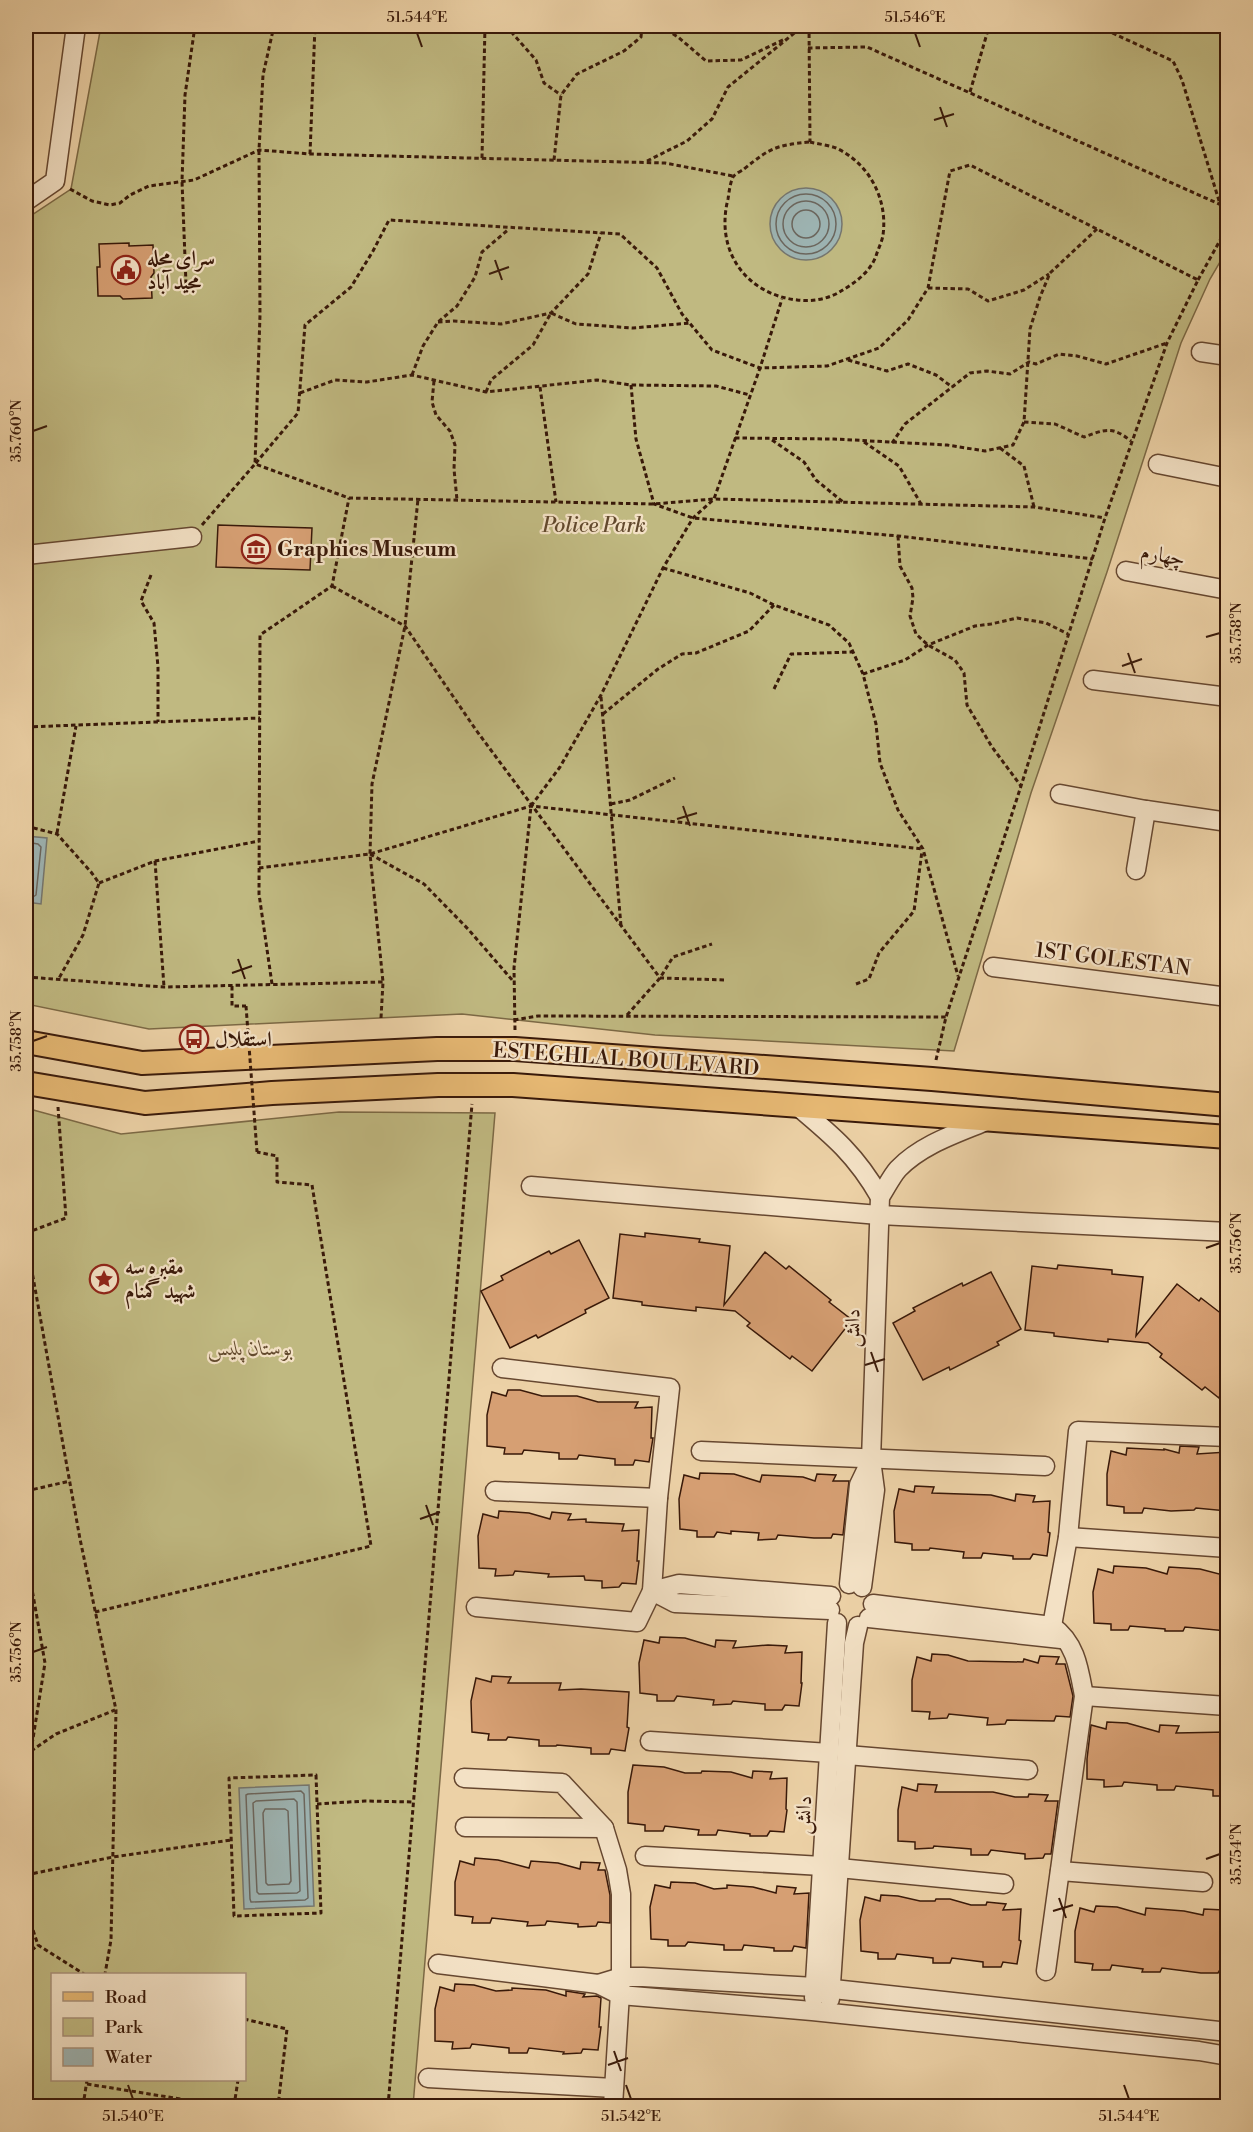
<svg xmlns="http://www.w3.org/2000/svg" width="1253" height="2132" viewBox="0 0 1253 2132" font-family="'Libre Bodoni',Amiri,serif">
	<style>
		.green { fill: #c0b981; stroke: #7c6945; stroke-width: 1.5; fill-rule: evenodd }
		.water { fill: #9db4b3; stroke: #75766f; stroke-width: 1.5 }
		.lines { fill: none; stroke-linecap: round; stroke-linejoin: round }
		.shore { stroke: #6b665e; stroke-width: 1.5 }
		.building { fill: #d69f73; stroke: #391909; stroke-width: 1.5 }
		.minor-casing { stroke: #664730; stroke-width: 21 }
		.major-casing { stroke: #391909; stroke-width: 26 }
		.path { stroke: #391909; stroke-width: 3; stroke-dasharray: 4.5 3; stroke-linecap: butt }
		.minor { stroke: #f3e1c5; stroke-width: 18 }
		.major { stroke: #e6b873; stroke-width: 22 }
		.path-bridge { stroke: #391909; stroke-width: 3; stroke-dasharray: 4.5 3; stroke-linecap: butt }
		.ticks { fill: none; stroke: #391909; stroke-width: 2 }
		.labels { text-anchor: middle; stroke-width: 4.5; stroke-linejoin: round; paint-order: stroke }
		.poi-label { font-size: 21px; font-weight: bold; fill: #391909; stroke: #f3e1c5; text-anchor: start }
		.park-label { font-size: 21px; font-style: italic; fill: #62492d; stroke: #f3e1c5 }
		.street-label { font-size: 21px; fill: #391909; stroke: #f3e1c5 }
		.neatline { fill: none; stroke: #391909; stroke-width: 2 }
		.ticks-label { font-size: 15px; text-anchor: middle; fill: #391909 }
	</style>
	<rect width="100%" height="100%" fill="#ecd1a6"/>
	<filter id="stains"><feTurbulence type="fractalNoise" baseFrequency=".00333" numOctaves="4"/><feColorMatrix values="0 0 0 0 .2 0 0 0 0 .09 0 0 0 0 .02 0 0 0 .5 -.17"/></filter>
	<radialGradient id="worn" r=".72"><stop offset=".6" stop-color="#630" stop-opacity="0"/><stop offset="1" stop-color="#630" stop-opacity=".3"/></radialGradient>
	<!-- green -->
	<g class="green">
		<path d="M101,26H1227V250L1210,279L1181,343L1107,572L1031,793L954,1051L655,1035L462,1014L149,1029L26,1004V219L71,189Z"/>
		<path d="M26,1108L121,1134L339,1112L495,1113L413,2106H26ZM52,1974H244V2080H52Z"/>
	</g>
	<!-- water -->
	<g class="water">
		<circle cx="806" cy="224" r="36"/>
		<path d="M26,836L47,838L41,904L26,902Z"/>
		<path d="M309,1785L314,1906L244,1909L239,1788Z"/>
	</g>
	<g class="lines">
		<!-- shore -->
		<g class="shore">
			<circle cx="806" cy="224" r="30"/>
			<circle cx="806" cy="224" r="23"/>
			<circle cx="806" cy="224" r="14"/>
			<path d="M26,842L38,844L41,847L36,895L33,897L26,896"/>
			<path d="M301,1791L304,1794L308,1898L305,1900L251,1902L250,1899L246,1795L248,1794Z"/>
			<path d="M294,1799L297,1802L300,1891L297,1893L259,1894L257,1892L253,1803L256,1801Z"/>
			<path d="M265,1809H285L288,1811L291,1881L289,1884L268,1885L266,1883L263,1813Z"/>
		</g>
	</g>
	<!-- building -->
	<g class="building">
		<path d="M129,243V246L153,245L154,273L151,277L152,298L123,299L120,296H98L97,267H100L99,244Z"/>
		<path d="M218,525L312,528L310,570L216,567Z"/>
		<path d="M645,1233L700,1239L699,1242L730,1246L724,1305L765,1252L786,1269L789,1266L831,1300L829,1302L852,1320L812,1371L792,1356L790,1359L747,1326L750,1323L735,1311L696,1307V1311L642,1305V1302L613,1298L620,1234L645,1237Z"/>
		<path d="M579,1240L609,1298L585,1310L586,1313L538,1338L536,1335L510,1348L481,1291L503,1280L501,1276L549,1251L551,1254Z"/>
		<path d="M1058,1265L1112,1270V1274L1143,1277L1136,1336L1177,1284L1199,1301L1201,1298L1227,1318V1376L1219,1398L1205,1387L1202,1390L1160,1357L1162,1354L1148,1343L1108,1339V1342L1054,1336V1333L1025,1330L1032,1266L1057,1269Z"/>
		<path d="M991,1272L1021,1329L997,1342L999,1345L950,1370L949,1367L923,1380L893,1323L915,1311L913,1308L962,1283L963,1286Z"/>
		<path d="M508,1390H520L542,1396H577L598,1402H638L635,1408L652,1407L651,1438H653L649,1462L635,1460L633,1465H615V1459L579,1455L577,1459H559V1453L524,1450L522,1454H504L505,1448L487,1446V1415L492,1392L506,1396Z"/>
		<path d="M1180,1446L1199,1447L1197,1454L1227,1452V1511L1196,1508L1194,1510L1171,1511L1144,1508L1142,1513H1124V1507L1107,1505V1474L1111,1451L1126,1455L1127,1448L1164,1450V1449L1179,1453Z"/>
		<path d="M700,1473L734,1474L760,1482L762,1475L803,1477L815,1481L817,1474L836,1475L833,1481H849L843,1535L833,1534L831,1538H814L778,1535L776,1539L758,1540L759,1533L731,1531V1534L717,1532L714,1537H697V1531L680,1529L679,1499L684,1475L699,1479Z"/>
		<path d="M915,1486L934,1487L932,1493L991,1495L1015,1501L1016,1494L1035,1496L1033,1502L1050,1501L1048,1532L1050,1533L1047,1556L1033,1554L1030,1559H1013V1556L983,1553L981,1558H963L964,1552L930,1548L929,1550H912V1544L895,1542L894,1511L899,1489L914,1492Z"/>
		<path d="M499,1511L529,1513L550,1519L552,1512L571,1514L568,1520L586,1519V1522L624,1524L622,1531L639,1530L637,1561H639L636,1584L622,1583L619,1587L602,1588V1581L585,1580L584,1576L548,1577L549,1574L515,1571L513,1575L495,1576L496,1569L479,1568L478,1536L483,1514L498,1518Z"/>
		<path d="M1114,1566L1146,1568L1167,1574L1169,1567L1200,1569L1227,1576V1631L1185,1627L1183,1631H1165V1629L1130,1626L1128,1630H1111V1624L1094,1623L1093,1592L1098,1569L1113,1573Z"/>
		<path d="M660,1637L685,1638L715,1647L716,1640L736,1641L733,1648L768,1645L787,1646L785,1653L802,1652L801,1683H802L799,1706L785,1705L782,1710H765V1704L733,1701L731,1704L713,1705L714,1700L677,1696L674,1701H657V1695L640,1693L639,1663L644,1640L659,1643Z"/>
		<path d="M932,1654L948,1655L968,1661L1023,1662L1024,1659L1038,1663L1040,1656L1059,1657L1056,1664H1065L1073,1696L1070,1717L1056,1716L1054,1721L1007,1720L1005,1724L987,1725L988,1718L949,1714L947,1718L929,1719L930,1712L912,1711V1680L917,1657L931,1661Z"/>
		<path d="M492,1676L511,1677L508,1683H561L559,1690L581,1689L629,1692L627,1727L629,1728L625,1751L611,1749L609,1754H591V1748L557,1745L556,1746H539V1740L508,1737L506,1740H488L489,1734L472,1732L471,1701L476,1678L491,1682Z"/>
		<path d="M1107,1722L1127,1723L1159,1732L1160,1725L1179,1726L1176,1733L1227,1732V1796H1213V1790L1176,1786L1174,1790H1157V1785L1124,1782L1122,1786L1104,1787V1780L1087,1779V1759L1091,1725L1106,1729Z"/>
		<path d="M633,1765L664,1767L685,1773H701L702,1771L731,1772L752,1778L753,1771L772,1772L770,1779L787,1778L786,1809L787,1810L784,1832L770,1831L767,1836H750V1834L718,1830L716,1835H698L699,1830L665,1826L663,1831H645V1825L628,1823V1792Z"/>
		<path d="M918,1784L937,1785L935,1792H993L1015,1797H1028L1029,1794L1048,1795L1045,1801H1058L1051,1854H1045L1043,1858L1025,1859V1854L991,1850L988,1855H971V1849L934,1846L933,1848L915,1849V1842L898,1841V1810L902,1787L917,1791Z"/>
		<path d="M475,1858L498,1860L529,1868L531,1861L558,1863L580,1869L581,1862L600,1863L598,1870H605L610,1895V1923L598,1922L596,1926L578,1927V1924L547,1921L545,1925L527,1926L528,1922L492,1918L490,1923H472L473,1917L455,1915V1882L460,1861L474,1865Z"/>
		<path d="M671,1882L695,1883L714,1889L727,1888V1885L753,1887L776,1893L777,1886L796,1888L794,1894L809,1893L806,1948L794,1946L792,1951H774V1948L744,1945L742,1950H724V1945L688,1942L685,1946H668V1940L651,1939L650,1907L655,1885L670,1888Z"/>
		<path d="M881,1895L898,1896L920,1901H935L936,1899H950L971,1905H986L987,1902L1006,1904L1003,1910L1021,1909L1019,1940L1021,1941L1017,1964L1003,1962L1001,1967H983V1962L952,1958L950,1963H933V1958L897,1954L895,1959H878V1953L861,1951L860,1920L865,1897L880,1901Z"/>
		<path d="M1096,1906L1117,1907L1145,1915L1146,1908L1184,1911L1203,1915L1204,1909L1223,1910L1221,1916H1227V1969L1221,1968L1218,1973H1201L1162,1968L1160,1972H1142L1143,1969L1112,1965L1110,1970H1092L1093,1964L1075,1962V1931L1080,1908L1094,1912Z"/>
		<path d="M455,1984L474,1985L496,1991L512,1990V1988L546,1990L566,1996V1991L585,1994L583,1997L597,1996L601,1998L599,2027H601L598,2050L583,2049L581,2053L563,2054L564,2052L529,2048L527,2053H509V2048L472,2044L470,2048L452,2049L453,2042L435,2041V2009L440,1987L454,1991Z"/>
	</g>
	<g class="lines">
		<!-- minor casing -->
		<g class="minor-casing">
			<g id="minor">
				<path d="M26,201L55,181L76,26"/>
				<path d="M1201,352L1228,356"/>
				<path d="M1158,464L1228,478"/>
				<path d="M26,555L192,537"/>
				<path d="M1126,571L1228,590"/>
				<path d="M1093,680L1228,697"/>
				<path d="M1060,794L1146,810L1228,822"/>
				<path d="M1136,870L1146,810"/>
				<path d="M993,967L1228,997"/>
				<path d="M796,1105C833,1136 856,1155 880,1197"/>
				<path d="M531,1186L879,1215L1228,1232"/>
				<path d="M701,1451L1045,1466"/>
				<path d="M495,1491L658,1498"/>
				<path d="M1068,1537L1228,1548"/>
				<path d="M849,1584L859,1485L871,1460"/>
				<path d="M862,1587L875,1490L871,1460L880,1197C886,1188 891,1177 898,1169C922,1144 958,1133 989,1120"/>
				<path d="M652,1591L675,1603L830,1610"/>
				<path d="M652,1591L679,1584L831,1596"/>
				<path d="M873,1604L1052,1626C1076,1643 1079,1669 1084,1696L1046,1971"/>
				<path d="M476,1607L637,1622L652,1591L658,1498L670,1388L502,1368"/>
				<path d="M869,1618L1061,1639"/>
				<path d="M1050,1637L1068,1537L1078,1431L1228,1437"/>
				<path d="M1084,1696L1227,1706"/>
				<path d="M650,1741L829,1753"/>
				<path d="M847,1755L1028,1770"/>
				<path d="M464,1778L562,1783L604,1828L617,1870L621,1894V1977L613,2106"/>
				<path d="M465,1827L604,1828"/>
				<path d="M645,1856L822,1866"/>
				<path d="M839,1868L1004,1884"/>
				<path d="M1060,1871L1203,1882"/>
				<path d="M438,1964L598,1984L620,1995L812,2011L1199,2051L1228,2056"/>
				<path d="M598,1984L621,1977H643L815,1987L1228,2032"/>
				<path d="M814,1998L837,1623"/>
				<path d="M830,1999L854,1643L858,1626"/>
				<path d="M428,2078L614,2088"/>
			</g>
		</g>
		<!-- major casing -->
		<g class="major-casing">
			<g id="major">
				<path d="M26,1042L142,1063L437,1049H515L932,1079L1228,1105"/>
				<path d="M26,1083L145,1103L272,1093L438,1085H513L1228,1137"/>
			</g>
		</g>
		<!-- path -->
		<g class="path">
			<path d="M506,26L536,60L544,83L561,95"/>
			<path d="M660,26L678,37L706,61L741,60L785,39"/>
			<path d="M809,26L810,142"/>
			<path d="M1091,26L1108,31L1173,61L1182,80L1220,204"/>
			<path d="M808,48L867,47L1228,208"/>
			<path d="M970,92L988,30L992,26"/>
			<path d="M810,142C818,144 828,145 836,148C869,163 888,199 883,235C882,242 878,249 876,256C870,272 855,283 841,291C829,299 812,302 797,300C745,294 715,250 728,199C729,193 730,183 733,177C735,174 741,171 744,169C770,148 776,145 810,142Z"/>
			<path d="M310,154L315,26"/>
			<path d="M482,158L485,26"/>
			<path d="M554,160L561,95L577,74L624,51L641,37L642,26"/>
			<path d="M647,161L687,141L712,119L728,87L803,26"/>
			<path d="M70,189L92,201L110,205L120,203L130,195L149,186L194,180L259,150L310,154L665,163L733,176"/>
			<path d="M1198,280L1228,226"/>
			<path d="M186,284L182,181L185,95L195,26"/>
			<path d="M928,288L968,289L988,301L1024,290L1049,274"/>
			<path d="M438,322L454,321L501,324L551,313L588,274L601,233"/>
			<path d="M848,360L887,371L908,364L936,375L952,387"/>
			<path d="M412,375L423,346L438,322L457,306L475,277L482,252L509,229"/>
			<path d="M434,381L432,402L436,415L450,431L455,445L454,469L457,500"/>
			<path d="M631,385L636,439L654,504L693,518L898,536L1093,559"/>
			<path d="M540,387L556,502"/>
			<path d="M486,392L491,380L533,345L551,313L576,324L633,328L690,323"/>
			<path d="M300,393L335,380L367,382L412,375L486,392L597,380L631,385L716,386L750,395"/>
			<path d="M1024,422L1055,424L1084,437C1106,429 1112,426 1131,441"/>
			<path d="M735,438L834,439L947,445L985,451L1013,445L1024,422L1030,329L1040,297L1050,273L1097,229"/>
			<path d="M772,440L804,462L816,480L843,502"/>
			<path d="M864,442L899,466L921,504"/>
			<path d="M892,443L905,424L970,373L987,371L1010,374L1029,362L1036,364L1059,354L1077,356L1106,364L1167,343"/>
			<path d="M1000,448L1024,466L1034,507"/>
			<path d="M202,525L255,464L260,315L259,150L263,75L274,26"/>
			<path d="M898,536L900,566L912,588L913,598L910,616L916,634L928,645L955,660L964,673L967,705L992,747L1021,786"/>
			<path d="M663,568L750,593L774,605L829,625L849,643L863,674L876,724L880,763L898,810L923,849L958,976"/>
			<path d="M151,575L141,601L154,623L158,667V722"/>
			<path d="M332,586L405,626L476,730L660,978L725,980"/>
			<path d="M863,674L905,660L928,645L975,626L991,624L1017,618L1046,623L1068,634"/>
			<path d="M774,689L791,654L853,652"/>
			<path d="M601,697L621,926"/>
			<path d="M603,714L658,669L682,654L696,653L749,631L774,605"/>
			<path d="M26,727L260,718"/>
			<path d="M611,804L630,800L675,778"/>
			<path d="M26,826L57,834L91,872L99,883L83,935L58,980"/>
			<path d="M57,833L76,726"/>
			<path d="M370,854L424,884L468,929L513,981"/>
			<path d="M155,861L164,987"/>
			<path d="M259,868L370,854L531,806L923,849"/>
			<path d="M99,883L155,861L259,841"/>
			<path d="M26,977L164,987L383,982"/>
			<path d="M272,984L259,894L260,635L332,586L349,498"/>
			<path d="M856,984L869,979L879,953L914,911L922,851"/>
			<path d="M232,986V1006H246"/>
			<path d="M627,1015L660,978L673,957L712,944"/>
			<path d="M381,1018L383,982L370,854L372,784L405,626L418,499"/>
			<path d="M514,1020L538,1016L946,1017"/>
			<path d="M515,1030L514,968L531,806L560,767L601,695L663,568L693,518L714,499L760,368L782,299"/>
			<path d="M936,1060L946,1017L1021,786L1105,518L1167,343L1198,280L970,165L950,171L928,288L908,320L879,348L827,366L760,368L712,350L682,314L657,268L620,234L389,220L373,251L351,287L305,325L298,413L255,464L349,498L654,504L714,499L1034,507L1105,518"/>
			<path d="M26,1233L66,1218L58,1107"/>
			<path d="M26,1238L80,1539L116,1710L111,1940L105,1974"/>
			<path d="M26,1491L70,1481"/>
			<path d="M26,1555L45,1663L31,1751L26,1770"/>
			<path d="M95,1612L371,1546L312,1185L277,1182V1156L257,1152"/>
			<path d="M31,1751L56,1734L115,1710"/>
			<path d="M316,1775L321,1913L234,1916L229,1778Z"/>
			<path d="M317,1804L365,1801L413,1802"/>
			<path d="M26,1875L113,1857L231,1840"/>
			<path d="M26,1909L38,1945L84,1974"/>
			<path d="M26,1955L38,1945"/>
			<path d="M244,2019L287,2029L278,2106"/>
			<path d="M87,2084L224,2106"/>
			<path d="M83,2106L87,2080"/>
			<path d="M234,2106L238,2080"/>
			<path d="M388,2106L472,1104"/>
		</g>
		<!-- minor -->
		<use href="#minor" class="minor"/>
		<!-- major -->
		<use href="#major" class="major"/>
		<!-- path-bridge -->
		<path class="path-bridge" d="M246,1006L257,1152"/>
	</g>
	<!-- ticks -->
	<path class="ticks" d="M417,33L422,47M915,33L920,47M940,107L947,127M934,120L954,114M495,260L502,280M489,274L509,267M33,431L47,426M1206,637L1220,633M1128,653L1135,673M1122,666L1142,659M683,806L690,826M677,819L697,813M238,959L245,979M232,973L252,966M33,1041L47,1036M1206,1248L1220,1243M871,1352L878,1372M865,1365L885,1359M426,1505L433,1525M420,1519L440,1512M33,1652L47,1647M1206,1859L1220,1854M1059,1898L1066,1918M1053,1911L1073,1905M614,2051L621,2071M608,2065L628,2058M128,2085L133,2099M626,2085L631,2099M1124,2085L1129,2099"/>
	<!-- icons -->
	<defs>
		<g id="civic-ring" transform="scale(1.5)"><circle r="9.5" fill="#f3e1c5" stroke="#8f2418" stroke-width="1.5"/><path d="M-.6-6.5H3V-4.5H.6V-3L4-1V1h2V6H-6V1h2V-1L-.6-3ZM-1.2 2.5V6h2.4V2.5Z" fill="#8f2418"/></g>
		<g id="museum-ring" transform="scale(1.5)"><circle r="9.5" fill="#f3e1c5" stroke="#8f2418" stroke-width="1.5"/><path d="M0-6L6-3V-2H-6V-3ZM-5-1h2V3h-2ZM-1-1h2V3h-2ZM3-1h2V3H3ZM-6 4H6V6H-6Z" fill="#8f2418"/></g>
		<g id="bus-ring" transform="scale(1.5)"><circle r="9.5" fill="#f3e1c5" stroke="#8f2418" stroke-width="1.5"/><path d="M-5-6H5V4H4V6H2V4H-2V6H-4V4H-5ZM-3.5-4V0h7V-4ZM-3.5 1.2v1.5H-2V1.2ZM2 1.2v1.5H3.5V1.2Z" fill="#8f2418"/></g>
		<g id="sight-ring" transform="scale(1.5)"><circle r="9.5" fill="#f3e1c5" stroke="#8f2418" stroke-width="1.5"/><path d="M0-6L1.8-2.2L6-1.7L2.9 1.2L3.7 5.4L0 3.3L-3.7 5.4L-2.9 1.2L-6-1.7L-1.8-2.2Z" fill="#8f2418"/></g>
	</defs>
	<g fill-rule="evenodd">
		<use href="#civic-ring" x="126" y="270"/>
		<use href="#museum-ring" x="256" y="549"/>
		<use href="#bus-ring" x="194" y="1039"/>
		<use href="#sight-ring" x="104" y="1279"/>
	</g>
	<g class="labels">
		<!-- poi labels -->
		<g class="poi-label">
			<text x="147" y="265">سرای محله<tspan x="147" dy="24">مجید آباد</tspan></text>
			<text x="277" y="556">Graphics Museum</text>
			<text x="215" y="1046">استقلال</text>
			<text x="125" y="1274">مقبره سه<tspan x="125" dy="24">شهید گمنام</tspan></text>
		</g>
		<!-- park labels -->
		<g class="park-label">
			<text x="594" y="532">Police Park</text>
			<text x="250" y="1355">بوستان پلیس</text>
		</g>
		<!-- street labels -->
		<g class="street-label">
			<text transform="translate(1163 555) rotate(10)" y="7">چهارم</text>
			<text transform="translate(1113 959) rotate(7)" y="7">1ST GOLESTAN</text>
			<text transform="translate(626 1059) rotate(4)" y="7">ESTEGHLAL BOULEVARD</text>
			<text transform="translate(852 1328) rotate(-88)" y="7">دانش</text>
			<text transform="translate(803 1815) rotate(-86)" y="7">دانش</text>
		</g>
	</g>
	<!-- margin -->
	<rect width="1253" height="2132" fill="none" stroke="#ecd1a6" stroke-width="66"/>
	<!-- legend -->
	<rect x="51" y="1973" width="195" height="108" fill="#f3e1c5" stroke="#a9917a" stroke-width="1.5"/>
	<rect x="63" y="1992" width="30" height="9" fill="#e6b873" stroke="#a9917a" stroke-width="1.5"/>
	<text x="105" y="2003" font-size="18" fill="#391909">Road</text>
	<rect x="63" y="2018" width="30" height="18" fill="#c0b981" stroke="#a9917a" stroke-width="1.5"/>
	<text x="105" y="2033" font-size="18" fill="#391909">Park</text>
	<rect x="63" y="2048" width="30" height="18" fill="#9db4b3" stroke="#a9917a" stroke-width="1.5"/>
	<text x="105" y="2063" font-size="18" fill="#391909">Water</text>
	<rect x="33" y="33" width="1187" height="2066" class="neatline"/>
	<g class="ticks-label">
		<text x="417" y="22">51.544°E</text>
		<text x="915" y="22">51.546°E</text>
		<text transform="translate(16 431) rotate(-90)" y="5">35.760°N</text>
		<text transform="translate(1236 633) rotate(-90)" y="5">35.758°N</text>
		<text transform="translate(16 1041) rotate(-90)" y="5">35.758°N</text>
		<text transform="translate(1236 1243) rotate(-90)" y="5">35.756°N</text>
		<text transform="translate(16 1652) rotate(-90)" y="5">35.756°N</text>
		<text transform="translate(1236 1854) rotate(-90)" y="5">35.754°N</text>
		<text x="133" y="2121">51.540°E</text>
		<text x="631" y="2121">51.542°E</text>
		<text x="1129" y="2121">51.544°E</text>
	</g>
	<rect width="100%" height="100%" filter="url(#stains)"/>
	<rect width="100%" height="100%" fill="url(#worn)"/>
</svg>
